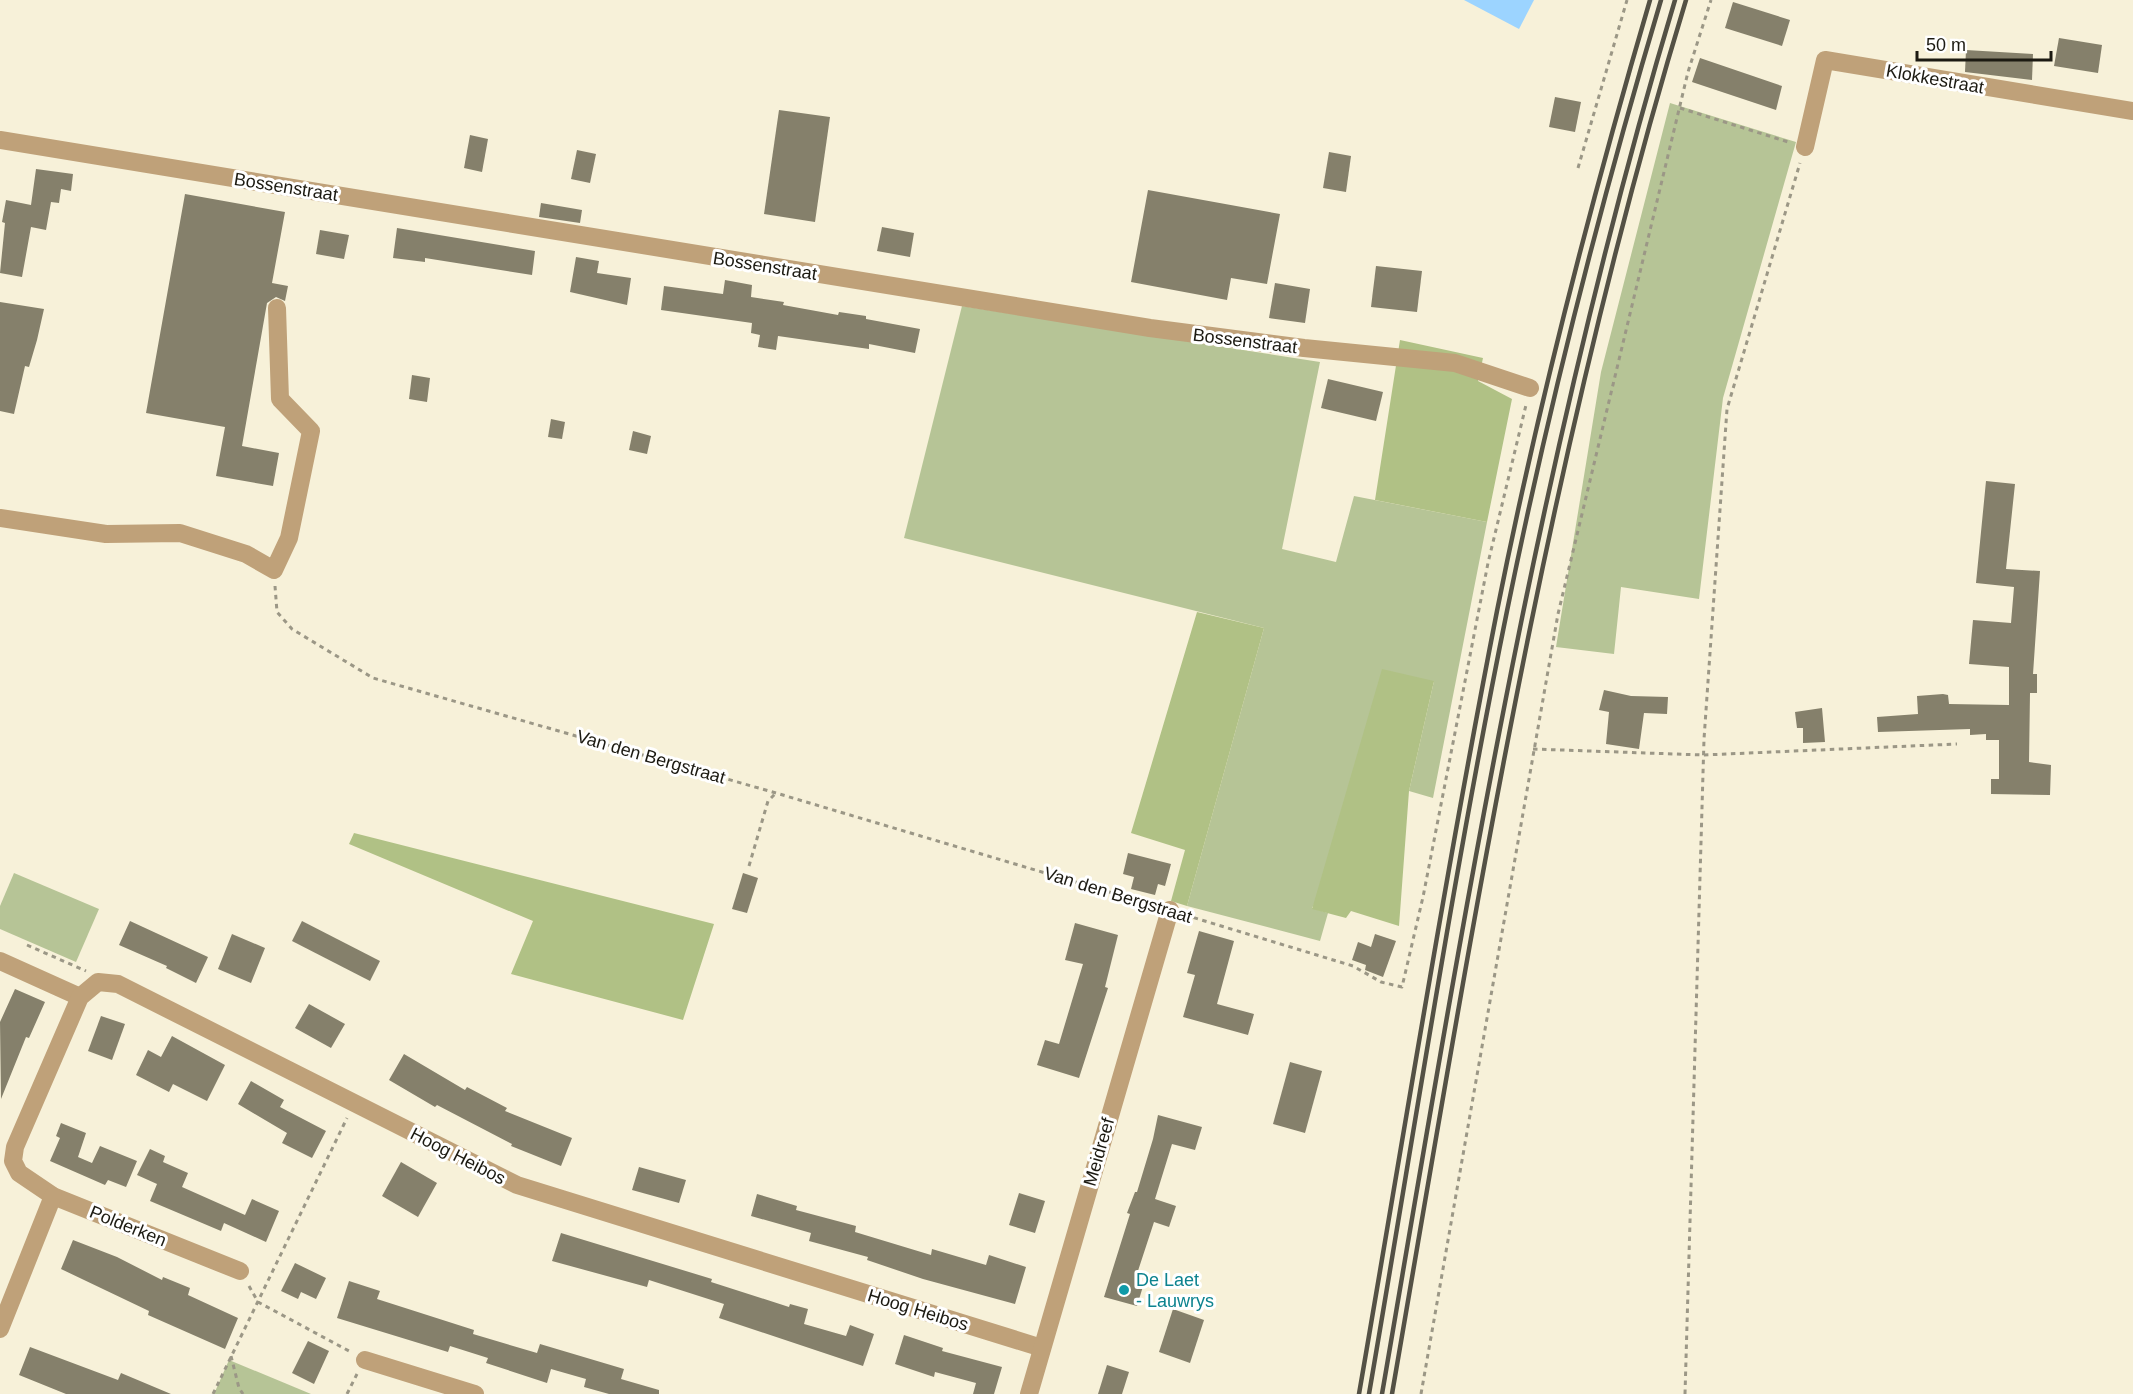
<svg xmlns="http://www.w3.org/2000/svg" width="2133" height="1394" viewBox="0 0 2133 1394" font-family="Arial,sans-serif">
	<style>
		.green { fill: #b6c496 }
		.forest { fill: #b0c185 }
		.water { fill: #9cd4ff }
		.building { fill: #85806b }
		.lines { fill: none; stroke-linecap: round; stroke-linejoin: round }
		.path { stroke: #9b9786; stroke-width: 3; stroke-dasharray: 4.5 4.5; stroke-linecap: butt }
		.minor { stroke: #bfa179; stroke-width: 18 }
		.rail { stroke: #545145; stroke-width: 4.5 }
		.culture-dot { fill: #0f9aa8; stroke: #fff; stroke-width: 2 }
		.labels { text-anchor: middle; stroke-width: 6; stroke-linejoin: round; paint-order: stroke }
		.street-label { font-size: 18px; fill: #1c1a12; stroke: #fff }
		.culture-label { font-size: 18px; fill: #0d838f; stroke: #fff; text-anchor: start }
	</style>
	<rect width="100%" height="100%" fill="#f7f1d9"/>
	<!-- green -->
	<g class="green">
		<path d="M1670,103L1796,142L1723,398L1699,599L1621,587L1614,654L1556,647L1601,372Z"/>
		<path d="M962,306L1320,362L1282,549L1336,562L1354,496L1487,522L1433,798L1409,791L1434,681L1312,908L1328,913L1320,941L1187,906L1264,628L904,538Z"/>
		<path d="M14,873L99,909L76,962L0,929V906Z"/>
		<path d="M229,1360L311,1394H214Z"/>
	</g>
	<!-- forest -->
	<g class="forest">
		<path d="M1400,340L1483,358L1478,381L1512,399L1487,522L1375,500Z"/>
		<path d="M1197,612L1264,628L1187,906L1171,901L1185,850L1131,833Z"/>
		<path d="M1382,669L1434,681L1409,791L1399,926L1351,911L1346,918L1312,909Z"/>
		<path d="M354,833L714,924L683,1020L511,974L533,921L349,844Z"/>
	</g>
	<!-- water -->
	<path class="water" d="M1464,0H1534L1519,29Z"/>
	<!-- building -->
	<g class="building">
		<path d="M1733,2L1790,20L1782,46L1725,28Z"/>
		<path d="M2059,38L2102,45L2098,73L2054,66Z"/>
		<path d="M1966,50L2033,54L2032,80L1965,72Z"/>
		<path d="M1700,58L1782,86L1776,110L1692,82Z"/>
		<path d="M1555,97L1581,102L1575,132L1549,127Z"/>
		<path d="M779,110L830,117L815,222L764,214Z"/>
		<path d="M470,135L488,139L482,172L464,168Z"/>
		<path d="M577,150L596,154L590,183L571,179Z"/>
		<path d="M1329,152L1351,156L1346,192L1323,188Z"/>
		<path d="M36,169L73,174L71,191L61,189L59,203L51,202L46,230L31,227L22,277L0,273L5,223L2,222L6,200L31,205Z"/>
		<path d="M1148,190L1280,214L1267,284L1231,278L1227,300L1131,282Z"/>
		<path d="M185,194L285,212L272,283L288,286L285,301L276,297L267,303L242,446L279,453L273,486L216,476L225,427L146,413Z"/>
		<path d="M541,203L582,210L580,223L539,217Z"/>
		<path d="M882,227L914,233L910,257L877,251Z"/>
		<path d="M397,228L535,251L532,275L425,258V262L393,258Z"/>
		<path d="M320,230L349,235L344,259L316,254Z"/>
		<path d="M576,257L599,261L597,273L631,278L627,305L570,292Z"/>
		<path d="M1376,266L1422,271L1417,312L1371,307Z"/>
		<path d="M725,280L752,285L751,297L784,302L783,305L838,315L839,312L866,316V319L920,329L915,353L869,344V349L778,336L776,350L758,347L760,335L751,333L752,323L661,310L664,286L723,294Z"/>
		<path d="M1275,283L1310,289L1305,323L1269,318Z"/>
		<path d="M0,302L44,309L37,340L29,367L25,366L14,414L0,411Z"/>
		<path d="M412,375L430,378L427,402L409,399Z"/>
		<path d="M1328,379L1383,392L1376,421L1321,408Z"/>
		<path d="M551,419L565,422L562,439L548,437Z"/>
		<path d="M633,431L651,436L647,454L629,450Z"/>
		<path d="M1986,481L2015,484L2006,569L2040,571L2033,674H2037V693H2030L2029,762L2051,765L2050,795L1991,794V779H1999V740H1986V734L1970,735V729L1878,732L1877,717L1918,714L1917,696L1943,694L1948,695L1949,704L2009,705V667L1969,664L1973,620L2011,623L2014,587L1976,583Z"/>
		<path d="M1604,690L1631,696L1668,697L1667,714L1644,713L1639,749L1606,744L1609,712L1599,710Z"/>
		<path d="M1822,708L1825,742L1803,743V728H1797L1795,712Z"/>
		<path d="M1128,853L1171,864L1165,886L1158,884L1155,895L1131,889L1134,877L1123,874Z"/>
		<path d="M743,873L758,878L747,913L732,909Z"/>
		<path d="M130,921L208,957L196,983L166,968L167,966L119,945Z"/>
		<path d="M302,921L380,961L370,981L292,941Z"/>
		<path d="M1075,923L1118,935L1105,987L1108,988L1079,1078L1037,1065L1045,1040L1059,1044L1083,964L1065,960Z"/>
		<path d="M1199,931L1234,941L1217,1004L1254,1014L1248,1035L1183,1017L1195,975L1187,973Z"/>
		<path d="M232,934L265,948L251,983L218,969Z"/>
		<path d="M1375,934L1396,941L1383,977L1365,970L1366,965L1352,960L1358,942L1371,947Z"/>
		<path d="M15,989L45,1002L29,1038L26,1037L1,1099L0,1022Z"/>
		<path d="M309,1004L345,1024L331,1048L295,1028Z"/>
		<path d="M101,1016L125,1024L112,1060L88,1051Z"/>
		<path d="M172,1036L225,1065L207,1101L173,1084L169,1092L136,1075L148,1050L161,1057Z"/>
		<path d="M404,1054L465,1090L467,1087L507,1108L505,1111L572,1138L561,1166L511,1146L512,1144L437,1105L435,1107L389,1080Z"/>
		<path d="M1290,1062L1322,1071L1305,1133L1273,1124Z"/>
		<path d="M251,1081L284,1100L280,1107L326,1131L312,1158L282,1143L287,1133L238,1104Z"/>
		<path d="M1158,1115L1202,1127L1195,1150L1172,1144L1155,1199L1176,1206L1169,1227L1154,1222L1135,1280L1144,1283L1137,1306L1104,1297L1130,1214L1127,1213L1135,1192H1137L1153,1139Z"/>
		<path d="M61,1123L86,1133L78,1157L92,1163L100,1146L137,1161L126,1187L108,1180L105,1185L50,1161L60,1138L56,1136Z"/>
		<path d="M150,1149L165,1156L163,1162L188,1173L182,1187L245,1215L252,1199L279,1211L266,1242L224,1223L221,1231L150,1201L157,1184L137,1175Z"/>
		<path d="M401,1162L437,1183L418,1217L382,1196Z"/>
		<path d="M639,1167L686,1180L679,1203L632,1190Z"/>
		<path d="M1019,1193L1045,1201L1035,1233L1009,1225Z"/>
		<path d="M757,1194L797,1206L796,1210L856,1226L855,1232L931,1255L932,1249L986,1265L989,1255L1026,1267L1015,1304L923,1279L867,1260L868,1257L809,1241L811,1233L751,1216Z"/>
		<path d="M561,1233L712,1279L711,1282L789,1307L790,1304L808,1309L804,1324L846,1336L850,1325L874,1334L863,1366L719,1318L724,1304L649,1280L647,1287L552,1261Z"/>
		<path d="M73,1240L117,1257L162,1280L163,1277L190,1288L188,1295L238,1318L225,1349L148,1315L149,1311L61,1269Z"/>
		<path d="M295,1263L326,1278L316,1299L301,1292L298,1299L281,1291Z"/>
		<path d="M349,1281L380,1291L377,1299L474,1330L473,1334L537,1353L540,1344L624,1369L621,1379L659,1390V1394H609L584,1387L586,1379L551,1369L547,1383L486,1363L488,1358L450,1346L448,1352L337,1318Z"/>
		<path d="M1173,1309L1204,1320L1190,1363L1159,1352Z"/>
		<path d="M904,1335L943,1348L942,1351L1002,1367L994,1394H973L976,1383L935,1372L934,1377L895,1364Z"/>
		<path d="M308,1341L329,1351L314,1384L292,1373Z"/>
		<path d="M30,1347L118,1380L121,1373L171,1394H66L19,1375Z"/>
		<path d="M1107,1365L1129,1372L1122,1394H1098Z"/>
	</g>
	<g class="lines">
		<!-- path -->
		<g class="path">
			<path d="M1680,108L1788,142"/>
			<path d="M1578,168L1627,0"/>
			<path d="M275,586L277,612L292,629L373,678L776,793L1153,905"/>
			<path d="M1533,749L1703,755L1957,744"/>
			<path d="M749,866L768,801L776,793"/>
			<path d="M1185,915L1353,966L1381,982L1402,987L1423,897L1488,563L1526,405"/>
			<path d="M27,945L86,971"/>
			<path d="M249,1286L258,1302L349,1351"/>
			<path d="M231,1356L239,1388L243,1394"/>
			<path d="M213,1394L347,1118"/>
			<path d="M347,1394L357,1374"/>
			<path d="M1421,1394L1558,614L1688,72L1711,0"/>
			<path d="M1685,1394L1704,739L1727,409L1800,163"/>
		</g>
		<!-- minor -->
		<g class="minor">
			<path d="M0,140L1150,328L1304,348L1455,363L1530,388"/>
			<path d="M1805,147L1825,60L2133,111"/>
			<path d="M0,518L106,534L180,533L246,554L274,570L289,538L311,431L280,399L277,308"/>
			<path d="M0,961L80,997"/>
			<path d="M240,1271L53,1196L19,1173L13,1161L15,1147L80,997L98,982L118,984L517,1185L1042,1348"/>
			<path d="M0,1329L53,1196"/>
			<path d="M365,1360L475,1394"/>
			<path d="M1029,1394L1170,910"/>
		</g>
		<!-- rail -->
		<g class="rail">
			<path d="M1359,1394C1404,1133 1446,871 1497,611C1538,405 1591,201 1650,0"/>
			<path d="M1369,1394C1414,1133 1454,871 1507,611C1549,405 1601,201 1661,0"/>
			<path d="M1382,1394C1463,923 1537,458 1675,0"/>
			<path d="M1392,1394C1473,925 1547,456 1686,0"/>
		</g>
	</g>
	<!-- markers -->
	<circle class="culture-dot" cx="1124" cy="1290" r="6"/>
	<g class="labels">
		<!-- street labels -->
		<g class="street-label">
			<text transform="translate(1935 79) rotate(10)" y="6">Klokkestraat</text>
			<text transform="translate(286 187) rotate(9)" y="6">Bossenstraat</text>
			<text transform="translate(765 266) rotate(9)" y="6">Bossenstraat</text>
			<text transform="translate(1245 341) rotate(7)" y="6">Bossenstraat</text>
			<text transform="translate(651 757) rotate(16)" y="6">Van den Bergstraat</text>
			<text transform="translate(1118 895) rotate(17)" y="6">Van den Bergstraat</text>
			<text transform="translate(1099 1152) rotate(-74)" y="6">Meidreef</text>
			<text transform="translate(458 1156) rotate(27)" y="6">Hoog Heibos</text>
			<text transform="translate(128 1226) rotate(22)" y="6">Polderken</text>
			<text transform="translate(918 1310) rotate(17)" y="6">Hoog Heibos</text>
		</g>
		<!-- culture labels -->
		<g class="culture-label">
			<text x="1136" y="1286">De Laet<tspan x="1136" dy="21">- Lauwrys</tspan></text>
		</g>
	</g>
	<!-- scale -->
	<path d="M1917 51v9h134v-9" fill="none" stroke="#1c1a12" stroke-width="3"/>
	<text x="1926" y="51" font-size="18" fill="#1c1a12" stroke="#ffffff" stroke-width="4.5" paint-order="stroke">50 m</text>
</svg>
